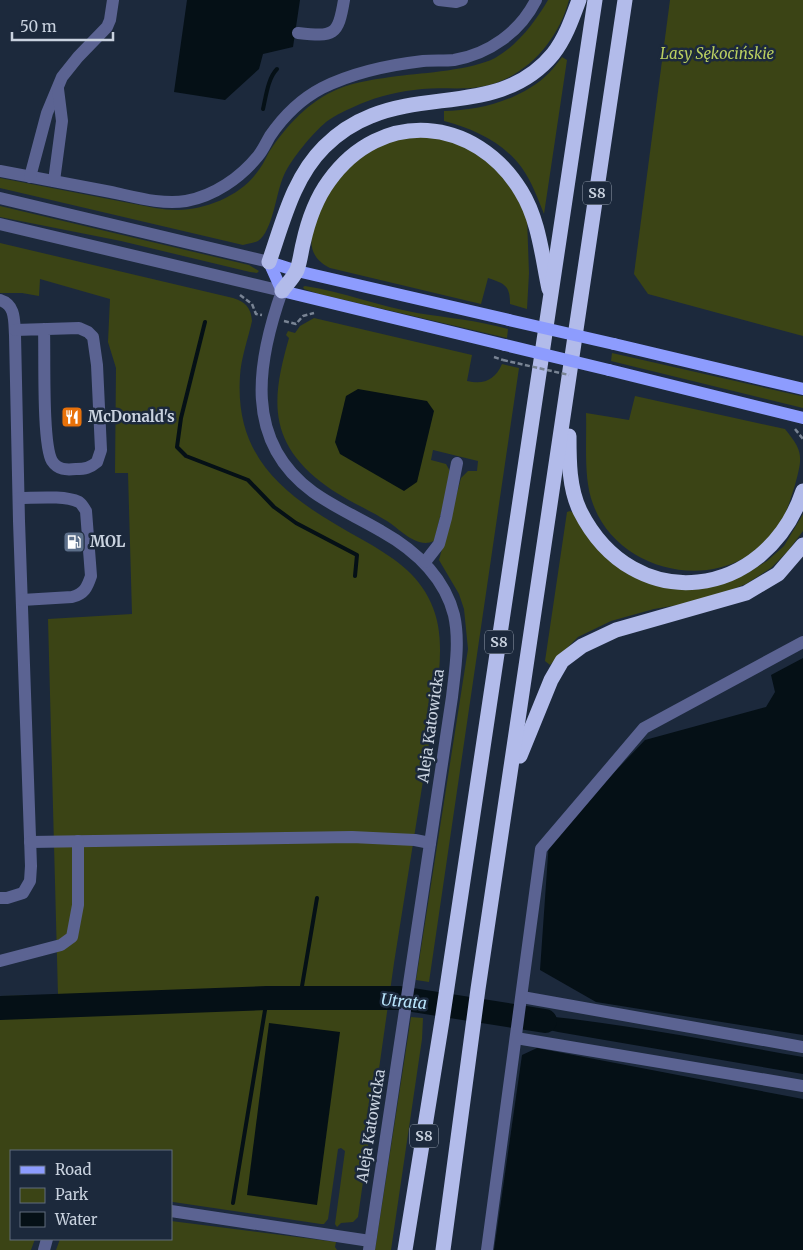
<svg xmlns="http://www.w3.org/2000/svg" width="803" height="1250" viewBox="0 0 803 1250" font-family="Merriweather,serif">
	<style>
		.green { fill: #3b4415 }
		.water { fill: #051016 }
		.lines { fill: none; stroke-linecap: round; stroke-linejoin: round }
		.stream { stroke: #051016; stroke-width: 4 }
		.river { stroke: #051016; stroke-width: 24 }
		.path { stroke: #798494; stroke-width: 2.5; stroke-dasharray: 5 2.5; stroke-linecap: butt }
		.minor { stroke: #5b6392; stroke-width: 12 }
		.major { stroke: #8d9cfe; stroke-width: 12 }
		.highway { stroke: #b2bbea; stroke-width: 15 }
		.path-bridge { stroke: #798494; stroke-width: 2.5; stroke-dasharray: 5 2.5; stroke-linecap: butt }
		.major-bridge { stroke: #8d9cfe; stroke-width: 12 }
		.labels { text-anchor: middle; stroke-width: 5; stroke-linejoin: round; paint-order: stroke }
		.shield { fill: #1c293c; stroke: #959fae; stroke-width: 1 }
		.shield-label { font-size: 14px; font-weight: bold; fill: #c9d2df }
		.park-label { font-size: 15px; font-style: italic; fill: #bacf61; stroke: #1c293c }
		.poi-label { font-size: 15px; font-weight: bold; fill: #c9d2df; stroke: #1c293c; text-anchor: start }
		.street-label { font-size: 15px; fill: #c9d2df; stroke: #1c293c }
		.water-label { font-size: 16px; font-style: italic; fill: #b9e5fc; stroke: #1c293c }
	</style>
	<rect width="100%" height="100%" fill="#1c293c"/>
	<!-- green -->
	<g class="green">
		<path d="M548,0H569C558,42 524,80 479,87C460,90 441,87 422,89C401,91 379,96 360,104C349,109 335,115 326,122C312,134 292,158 284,175C276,192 273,231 258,241C254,243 247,244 243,245L0,188V178L155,208C162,209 170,210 178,210C204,210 239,196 255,175C261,168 265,160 269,152C286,126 309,101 338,89C357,81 378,79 398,76C424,73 472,70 495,58C518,45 535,22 548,0Z"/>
		<path d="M670,0H803V336L648,294L634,274Z"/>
		<path d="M562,57L567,60L544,214C538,199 532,182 522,168C503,142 474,129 444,121V111C480,111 523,99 549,73C554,68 558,62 562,57Z"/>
		<path d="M428,136L459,141L496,168L514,191L527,218L529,273L527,309L510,304C510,285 505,284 488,278L481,304L330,268C297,252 315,219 328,195C332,188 336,177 342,172C348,166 375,147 383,144C396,138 414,138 428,136Z"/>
		<path d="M0,206L249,265L259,271L257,273L250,272L121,241L0,217Z"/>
		<path d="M0,243L233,298C245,302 251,307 252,321C248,339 241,358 240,376C234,466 295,502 363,540C391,556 418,573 431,603C444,631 440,663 437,693L394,963L358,1217L353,1222L341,1223L337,1227L335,1224L345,1151L341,1148L338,1149L328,1219L324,1224H321L173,1202L171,1201V1151H11V1239H35L31,1250H0V996L58,995L48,619L132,614L128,473H115L116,368L108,342L110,299L40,279L39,296L22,293H0Z"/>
		<path d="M305,286C343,292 379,306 417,313C448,318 476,320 508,329L507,338L319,294L304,289L303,287Z"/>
		<path d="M314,318L472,355L467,381C484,385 495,380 502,364L519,368L429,982L416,980L468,649L464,609L459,594L439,560L461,478L468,471H477L478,461L433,450L431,460L446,464L451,473L434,541C417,549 401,530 387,521C366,508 341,498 321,482C267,440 272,397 289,338L286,335L288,331L295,333L300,326Z"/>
		<path d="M612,353L801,396H803V408L611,361Z"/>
		<path d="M635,396L785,429C803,451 803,456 795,485C792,494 789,505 785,514C779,529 758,550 744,558C691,588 614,563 593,504C583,478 587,441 586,413L629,420Z"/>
		<path d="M570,511L574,513L592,541L612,562L632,576L709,586L744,575L767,561L784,546L803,514V531L788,551L771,568L746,584L718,595L684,604L654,609L611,621L578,637L550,665L545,661L567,512Z"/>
		<path d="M411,1017L423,1018L422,1039L391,1250H375Z"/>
		<path d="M171,1221L336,1242L335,1247L337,1250H56L60,1239H171Z"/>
	</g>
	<!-- water -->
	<g class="water">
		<path d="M187,0H300L293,47L263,54L259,69L225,100L174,92Z"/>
		<path d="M358,389L427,401L434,411L417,482L404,491L340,454L335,442L346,396Z"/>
		<path d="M803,658V1035L596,1002L540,970L549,841L645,740L766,707L775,692L771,675Z"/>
		<path d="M524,1014C618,1022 711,1041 803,1057V1074L558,1032L523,1024Z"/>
		<path d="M269,1023L340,1032L317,1205L247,1195Z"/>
		<path d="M537,1048L803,1099V1250H494L522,1055Z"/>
	</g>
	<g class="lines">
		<!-- stream -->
		<g class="stream">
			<path d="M263,109C266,96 268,78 277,69"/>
			<path d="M205,322L181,418L177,447L186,456L248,480L274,507L296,523L357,555L355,576"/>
			<path d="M300,998L317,898"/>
			<path d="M233,1203L267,998"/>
		</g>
		<!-- river -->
		<path class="river" d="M0,1008L267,998H400L545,1021"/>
		<!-- path -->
		<g class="path">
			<path d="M240,295L252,304L256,314L262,315"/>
			<path d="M284,321L296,324L303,316L314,313"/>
			<path d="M494,357L503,360"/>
			<path d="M795,429L803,439"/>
		</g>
		<!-- minor -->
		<g class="minor">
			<path d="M439,0L456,2L462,0"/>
			<path d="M298,33C334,37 338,36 344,0"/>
			<path d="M0,171C37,178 74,185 111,192C135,197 162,205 186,201C214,196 240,178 258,156C263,150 266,143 270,136C283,117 301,99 322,88C354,72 388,65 423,61C433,60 444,61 454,60C489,54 520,32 536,0"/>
			<path d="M30,177L47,113L62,77L78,57L107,27L110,20L113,0"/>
			<path d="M54,181L62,121L58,89"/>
			<path d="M0,198L269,262"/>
			<path d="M0,224L282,291C257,362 243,441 313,492C334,507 359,518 381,531C415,550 444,576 454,615C460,642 455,670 452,697L369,1250"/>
			<path d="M0,300C16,305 14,321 15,335L19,521L31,866L30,881L23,893L7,898H0"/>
			<path d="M15,330L79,328L88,332L93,337L97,365L101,450L97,462C90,468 85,469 76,469C66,470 58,470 52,461C42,444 45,354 44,329"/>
			<path d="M19,498C35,498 64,495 79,502C82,504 84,508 86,511L91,576C87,588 84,594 72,597L22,600"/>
			<path d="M425,562L439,544L446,518L457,463"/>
			<path d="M30,842L352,837L415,840L430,843"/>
			<path d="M0,961L61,945L72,937L78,905V841"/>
			<path d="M522,997L803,1047"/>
			<path d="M516,1038L803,1086"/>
			<path d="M171,1211L370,1241"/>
			<path d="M44,1250L47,1239"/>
			<path d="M487,1250L541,849L644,728L803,642"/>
		</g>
		<!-- major -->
		<g class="major">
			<path d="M269,262L282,291L505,345"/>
			<path d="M269,262L297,271L509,320"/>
			<path d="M614,344L803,389"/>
			<path d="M609,370L803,418"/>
		</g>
		<!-- highway -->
		<g class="highway">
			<path d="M269,262C283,222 293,178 324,147C337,134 353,123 371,116C431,91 506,112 553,54C565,39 572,19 579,0"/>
			<path d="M282,291C286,285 294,277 297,270C300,262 301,252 303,244C308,221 315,200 329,181C381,108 475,116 521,191C539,220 542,256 549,289"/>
			<path d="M569,436C569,461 569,488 580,511C634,618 766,600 803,491"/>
			<path d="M520,756L551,680L562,661L582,646L616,630L746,593L778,574L803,545"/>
			<path d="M405,1250L442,1021L595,0"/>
			<path d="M443,1250L478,989L625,0"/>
		</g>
		<!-- path-bridge -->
		<path class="path-bridge" d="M503,360L569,375"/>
		<!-- major-bridge -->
		<g class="major-bridge">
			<path d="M509,320L614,344"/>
			<path d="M505,345L609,370"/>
		</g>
	</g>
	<!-- icons -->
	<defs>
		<g id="restaurant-square" transform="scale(1.125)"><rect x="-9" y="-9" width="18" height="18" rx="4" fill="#e8710a" stroke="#1c293c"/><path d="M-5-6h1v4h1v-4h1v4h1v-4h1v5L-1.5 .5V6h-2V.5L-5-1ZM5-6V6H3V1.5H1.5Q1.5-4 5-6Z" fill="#fff"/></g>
		<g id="fuel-square" transform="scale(1.125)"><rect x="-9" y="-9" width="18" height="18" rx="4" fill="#5c6f8a" stroke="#1c293c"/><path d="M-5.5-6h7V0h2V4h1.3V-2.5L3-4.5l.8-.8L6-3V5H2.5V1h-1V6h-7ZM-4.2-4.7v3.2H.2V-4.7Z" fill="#fff"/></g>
	</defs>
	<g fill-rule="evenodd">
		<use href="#restaurant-square" x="72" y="417"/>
		<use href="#fuel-square" x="74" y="542"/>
	</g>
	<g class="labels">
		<!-- shield labels -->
		<g class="shield">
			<rect x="583" y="181.5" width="28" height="23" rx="4"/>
			<rect x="485" y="630.5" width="28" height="23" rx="4"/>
			<rect x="410" y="1124.5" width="28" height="23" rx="4"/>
		</g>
		<g class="shield-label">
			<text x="597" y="198">S8</text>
			<text x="499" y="647">S8</text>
			<text x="424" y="1141">S8</text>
		</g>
		<!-- park labels -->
		<g class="park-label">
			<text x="717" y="59">Lasy Sękocińskie</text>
		</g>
		<!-- poi labels -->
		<g class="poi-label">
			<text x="88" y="422">McDonald's</text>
			<text x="90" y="547">MOL</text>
		</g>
		<!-- street labels -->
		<g class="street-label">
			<text transform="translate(431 726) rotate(-82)" y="5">Aleja Katowicka</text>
			<text transform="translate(371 1126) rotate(-81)" y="5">Aleja Katowicka</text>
		</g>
		<!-- water labels -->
		<g class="water-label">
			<text transform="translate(404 1001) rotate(5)" y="6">Utrata</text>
		</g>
	</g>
	<!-- legend -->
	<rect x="10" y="1150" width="162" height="90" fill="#1c293c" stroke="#616d7d"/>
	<rect x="20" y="1166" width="25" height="8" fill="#8d9cfe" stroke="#616d7d"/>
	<text x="55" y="1175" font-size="15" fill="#c9d2df">Road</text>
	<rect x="20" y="1188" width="25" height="15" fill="#3b4415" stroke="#616d7d"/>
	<text x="55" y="1200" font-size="15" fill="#c9d2df">Park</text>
	<rect x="20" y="1212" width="25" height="15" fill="#051016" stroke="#616d7d"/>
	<text x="55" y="1225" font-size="15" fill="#c9d2df">Water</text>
	<!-- scale -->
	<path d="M12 32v8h101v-8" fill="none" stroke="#c9d2df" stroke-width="2.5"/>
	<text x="20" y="32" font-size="15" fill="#c9d2df" stroke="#1c293c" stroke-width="4" paint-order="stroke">50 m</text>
</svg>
